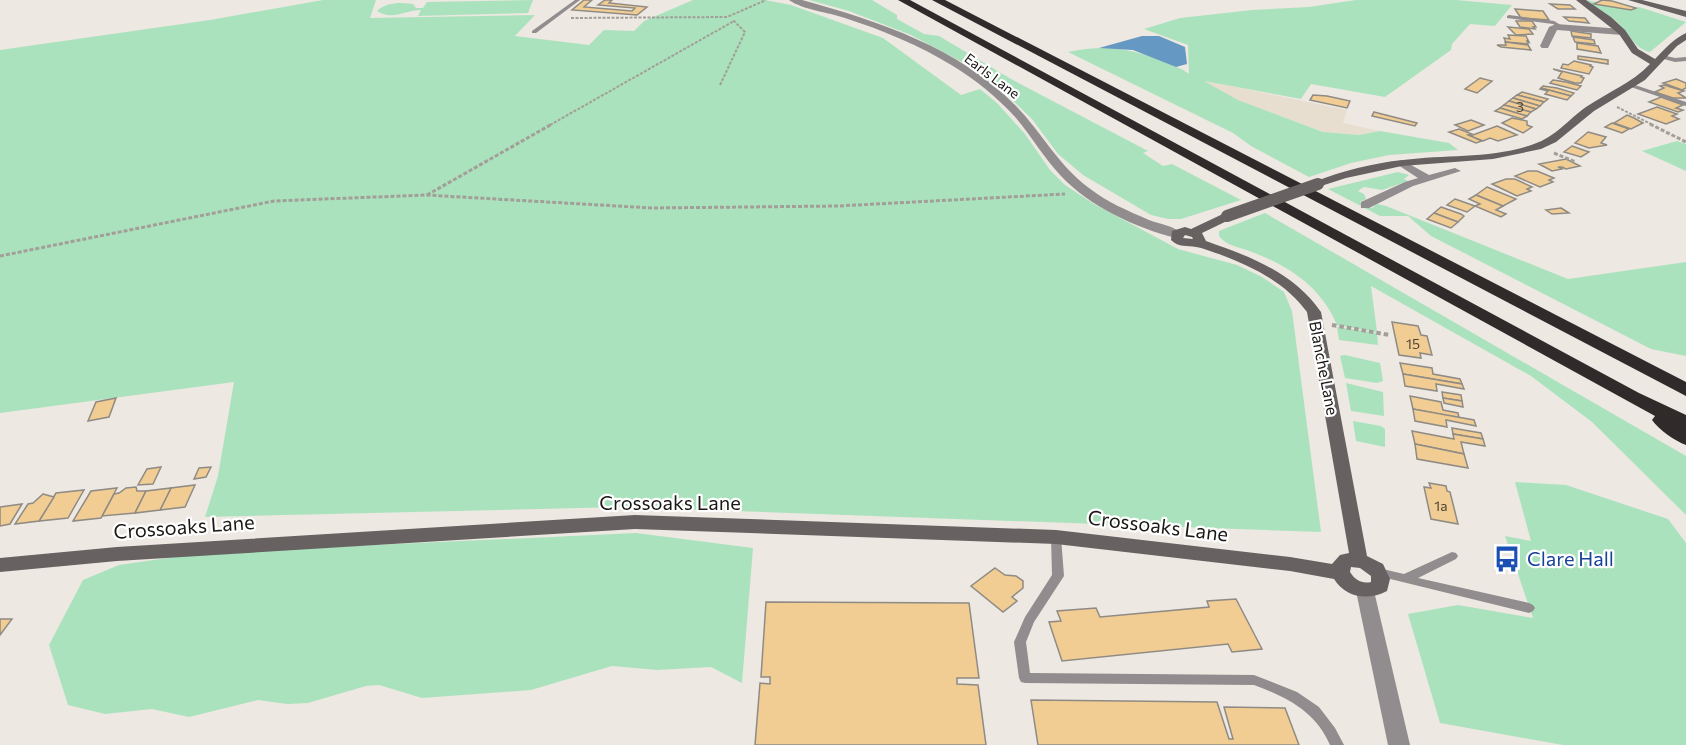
<svg xmlns="http://www.w3.org/2000/svg" width="1686" height="745" viewBox="0 0 1686 745" font-family="Commissioner,sans-serif">
	<style>
		.built { fill: #e7ded0 }
		.green { fill: #abe2be }
		.water { fill: #6599c3 }
		.building { fill: #f1cd94; stroke: #8f8b84; stroke-width: 1.5 }
		.lines { fill: none; stroke-linecap: round; stroke-linejoin: round }
		.path-far2 { stroke: #a29e98; stroke-width: 2; stroke-dasharray: 3 1.5; stroke-linecap: butt }
		.path-far1 { stroke: #a29e98; stroke-width: 3; stroke-dasharray: 4 2; stroke-linecap: butt }
		.path { stroke: #a29e98; stroke-width: 4; stroke-dasharray: 4.5 3; stroke-linecap: butt }
		.lane { fill: #918c8d; fill-rule: evenodd }
		.street { fill: #918c8d; fill-rule: evenodd }
		.secondary { fill: #676162; fill-rule: evenodd }
		.highway { fill: #312a2b; fill-rule: evenodd }
		.secondary-bridge { stroke: #676162; stroke-width: 12 }
		.labels { text-anchor: middle; stroke-width: 4.5; stroke-linejoin: round; paint-order: stroke }
		.far-street-label { font-size: 14px; fill: #1a1815; stroke: #fff }
		.number-label { font-size: 14px; fill: #504535 }
		.street-label { font-size: 16px; fill: #1a1815; stroke: #fff }
		.near-street-label { font-size: 20px; fill: #1a1815; stroke: #fff }
		.near-transit-label { font-size: 20px; fill: #164399; stroke: #fff; text-anchor: start }
	</style>
	<rect width="100%" height="100%" fill="#ede8e1"/>
	<!-- built -->
	<path class="built" d="M1201,80L1347,110L1343,123L1380,131L1359,135L1324,132L1238,100Z"/>
	<!-- green -->
	<g class="green">
		<path d="M323,0H376L370,18L535,15L515,36L589,45L604,30L634,31L644,21L693,0H765L791,5L883,38L961,95L980,89L997,103L1025,134L1050,170L1065,185L1094,204L1178,249L1237,265L1262,277L1284,292L1292,311L1321,532L621,507L205,517L218,476L234,382L0,413V50L210,20Z"/>
		<path d="M533,0L528,13L418,16L421,10C406,10 392,21 377,11C386,2 401,2 413,4L416,8H423L427,2Z"/>
		<path d="M809,0H872L897,15V19L924,34L939,36L1011,79L1148,151L1143,153L1163,166L1172,164L1241,200L1181,219H1168L1151,215L1083,175L1058,154L1032,119L1003,91L973,68L911,35L849,11Z"/>
		<path d="M1356,0H1456L1512,5L1495,26L1470,24L1452,44L1451,50L1385,97L1311,84L1301,99L1204,81L1238,100L1323,132L1359,135L1380,131L1449,143L1458,150L1389,155L1351,163L1309,177L1251,146L1233,133L1068,52C1105,44 1133,48 1169,64C1177,68 1182,68 1189,74L1188,45L1144,29L1180,18L1252,10L1309,7Z"/>
		<path d="M1587,0L1624,9L1631,10L1639,7L1686,22L1650,52C1634,49 1627,30 1615,20C1606,12 1595,8 1587,0Z"/>
		<path d="M1677,141L1686,144V171L1642,151Z"/>
		<path d="M1398,172L1409,175L1404,179L1408,181L1382,190L1364,187L1358,191L1364,194L1366,199L1360,202L1372,208L1377,204L1386,206L1568,279L1686,262V356L1651,349L1431,236L1408,216H1380L1328,189Z"/>
		<path d="M1265,213L1686,456V515L1592,422L1531,376L1371,286L1377,332L1337,325C1321,287 1289,266 1252,252C1240,247 1226,246 1219,236V231L1224,229Z"/>
		<path d="M1337,327L1377,333L1378,345L1339,340Z"/>
		<path d="M1345,355L1380,363L1383,381L1377,383L1345,378L1340,356Z"/>
		<path d="M1346,383L1383,392L1384,416L1351,411Z"/>
		<path d="M1353,421L1381,426L1385,429V447L1356,441Z"/>
		<path d="M1515,482L1566,485L1668,519L1686,543V745H1563L1440,723L1408,614L1458,605L1533,618L1505,536L1531,541Z"/>
		<path d="M636,533L753,548L742,683L711,667L657,670L612,666L531,690L422,698L379,685L366,686L308,703L287,704L258,700L189,717L152,709L105,714L68,705L49,645L83,580L119,565L202,553Z"/>
	</g>
	<!-- water -->
	<path class="water" d="M1142,36H1159L1185,47L1187,64L1176,67L1133,50L1099,48Z"/>
	<!-- building -->
	<g class="building">
		<path d="M584,0H592L584,7L632,11L635,8L598,5L605,0H612L609,3L647,7L637,15L572,10Z"/>
		<path d="M1602,0L1612,1L1636,8L1631,10L1594,4Z"/>
		<path d="M1550,4L1570,5L1575,9H1558Z"/>
		<path d="M1515,9L1543,11L1549,20L1521,18Z"/>
		<path d="M1564,17L1585,18L1589,23L1569,21Z"/>
		<path d="M1516,21H1532L1536,27H1533L1535,29L1520,27Z"/>
		<path d="M1508,27L1529,29L1533,34L1516,35Z"/>
		<path d="M1571,31L1591,34V38L1572,36Z"/>
		<path d="M1508,35L1526,36L1529,42L1527,41L1528,44L1506,42L1504,38L1510,39Z"/>
		<path d="M1573,37L1594,40L1595,44L1575,42Z"/>
		<path d="M1505,42L1528,45L1531,50L1501,47L1497,45H1506Z"/>
		<path d="M1577,43L1598,46L1601,53L1577,49Z"/>
		<path d="M1578,56L1608,60V64L1578,59Z"/>
		<path d="M1574,61L1591,65L1590,66L1593,67L1589,74L1561,68L1563,64L1568,65Z"/>
		<path d="M1553,69L1582,76L1581,77L1584,78L1581,83H1575L1558,78L1562,72Z"/>
		<path d="M1480,78L1492,81L1477,93L1465,89Z"/>
		<path d="M1676,79L1686,83V88L1682,90L1663,83Z"/>
		<path d="M1553,80L1566,82L1581,86L1577,90L1550,83Z"/>
		<path d="M1664,85L1684,91L1678,93L1686,98H1673L1655,92L1664,88L1660,86Z"/>
		<path d="M1543,86L1557,88L1574,93L1571,96L1541,88Z"/>
		<path d="M1541,88L1571,96L1567,100L1545,94L1548,91L1540,89Z"/>
		<path d="M1522,92L1548,99L1544,102L1517,95Z"/>
		<path d="M1313,95L1327,96L1350,101L1347,108L1310,100Z"/>
		<path d="M1517,95L1544,102L1540,106L1513,98Z"/>
		<path d="M1661,97L1683,105L1676,108L1683,110L1678,112L1649,102Z"/>
		<path d="M1513,98L1540,106L1536,109L1509,101Z"/>
		<path d="M1509,101L1536,109L1531,112L1504,105Z"/>
		<path d="M1504,105L1531,112L1527,116L1500,108Z"/>
		<path d="M1657,107L1677,114L1672,116L1679,119L1666,124L1638,114Z"/>
		<path d="M1500,108L1527,116L1522,119L1495,111Z"/>
		<path d="M1374,112L1417,123L1415,126L1372,116Z"/>
		<path d="M1627,115L1634,118L1643,123L1631,129L1614,123Z"/>
		<path d="M1512,118L1527,121V125L1532,127L1523,133L1502,123Z"/>
		<path d="M1471,120L1484,125L1468,131L1455,125Z"/>
		<path d="M1612,123L1629,129L1622,133L1605,127Z"/>
		<path d="M1497,126L1517,135L1498,141L1490,138L1483,141L1470,136Z"/>
		<path d="M1459,129L1472,134L1468,135L1482,141L1476,143L1449,132Z"/>
		<path d="M1588,132L1606,137L1601,143L1607,145L1589,148L1575,143Z"/>
		<path d="M1572,146L1589,152L1581,157L1564,152Z"/>
		<path d="M1566,159L1580,166L1566,169L1562,167H1558L1562,169L1552,171L1539,164Z"/>
		<path d="M1528,171H1537L1554,178L1549,180L1553,182L1540,187L1515,176Z"/>
		<path d="M1506,179H1515L1532,187L1527,189L1531,191L1517,196L1492,184Z"/>
		<path d="M1487,187L1516,199L1503,206L1476,195Z"/>
		<path d="M1476,195L1503,206L1496,210L1506,214L1501,217L1475,206L1480,204L1469,199Z"/>
		<path d="M1455,199L1475,206L1467,212L1447,205Z"/>
		<path d="M1441,207L1461,214L1464,216L1458,222L1434,213Z"/>
		<path d="M1561,208L1569,213L1552,214L1546,210Z"/>
		<path d="M1434,213L1458,222L1451,228L1427,219Z"/>
		<path d="M1392,322L1418,326L1421,335L1427,336L1432,355L1420,353L1421,358L1399,355Z"/>
		<path d="M1400,363L1432,368L1433,374L1460,379L1462,384L1403,374Z"/>
		<path d="M1403,374L1462,384L1464,389L1436,384L1437,391L1405,386Z"/>
		<path d="M1442,392L1461,395L1462,401L1443,398Z"/>
		<path d="M1410,396L1441,402L1443,410L1458,413L1459,418L1413,409Z"/>
		<path d="M116,398L109,417L88,421L96,402Z"/>
		<path d="M1443,398L1462,401L1463,407L1444,403Z"/>
		<path d="M1413,409L1474,420L1476,426L1446,420L1447,427L1415,421Z"/>
		<path d="M1452,428L1481,433L1483,439L1453,434Z"/>
		<path d="M1412,431L1454,439L1453,434L1483,439L1485,446L1461,442L1464,454L1415,444Z"/>
		<path d="M1415,444L1464,454L1468,468L1417,459Z"/>
		<path d="M161,467L153,484L138,485L147,469Z"/>
		<path d="M211,467L206,477L194,479L199,468Z"/>
		<path d="M1429,483L1446,486L1447,491L1450,492L1458,524L1431,519L1424,487L1431,488Z"/>
		<path d="M195,485L185,507L160,510L171,488Z"/>
		<path d="M136,487L137,491H146L135,513L102,516L114,494L119,493L126,488Z"/>
		<path d="M117,488L101,518L73,521L91,491Z"/>
		<path d="M171,488L160,510L135,513L146,491Z"/>
		<path d="M84,490L68,518L39,521L56,493Z"/>
		<path d="M43,494L54,497L39,521L15,524L28,504L33,503Z"/>
		<path d="M22,504L10,524L0,526V507Z"/>
		<path d="M995,568L1005,575L1016,576L1023,581V588L1012,597L1017,601L1003,612L971,586Z"/>
		<path d="M1236,599L1262,649L1232,652L1228,644L1062,661L1049,622L1061,621L1057,611L1096,608L1100,617L1209,607L1207,601Z"/>
		<path d="M766,602L969,603L979,678H957V684L978,685L986,745H755L760,683L770,684V677H761Z"/>
		<path d="M0,619H12L0,635Z"/>
		<path d="M1031,700L1217,702L1229,739H1233L1224,707L1285,708L1299,745H1038Z"/>
	</g>
	<g class="lines">
		<!-- path-far2 -->
		<g class="path-far2">
			<path d="M571,18L727,17L766,0"/>
			<path d="M720,85L745,32L733,20"/>
			<path d="M1617,107L1653,125"/>
			<path d="M550,125L734,21"/>
		</g>
		<!-- path-far1 -->
		<g class="path-far1">
			<path d="M1650,124L1686,142"/>
			<path d="M1554,153L1576,162"/>
			<path d="M427,195L552,124"/>
			<path d="M0,256L274,201L426,195L652,208L838,206L1065,194"/>
		</g>
		<!-- path -->
		<path class="path" d="M1332,325L1390,335"/>
		<!-- lane -->
		<g class="lane">
			<path d="M575,0H580L536,33H532V31Z"/>
			<path d="M1509,15L1554,21L1564,27L1561,29L1553,24L1507,18V16Z"/>
			<path d="M1662,55L1675,58L1686,57V61L1675,62L1660,58V56Z"/>
			<path d="M1628,84H1632L1686,102V106L1628,86Z"/>
			<path d="M1056,533L1060,534L1061,537L1064,576L1034,622L1026,642L1030,673L1254,675L1297,692L1319,707L1335,728L1344,745H1330C1316,712 1287,697 1254,685L1025,683L1021,682L1019,678L1014,642L1025,617L1052,575L1051,537L1052,534Z"/>
			<path d="M1452,552L1456,553L1458,556L1456,559L1418,578L1529,603L1533,605L1535,608L1533,611L1529,613L1374,575L1372,572L1374,569L1378,568L1404,574Z"/>
		</g>
		<!-- street -->
		<g class="street">
			<path d="M789,0H802C878,21 960,48 1016,106C1042,133 1059,166 1089,188C1107,202 1128,211 1149,220C1159,224 1175,226 1182,234L1176,238C1136,228 1089,206 1061,176C1044,158 1032,137 1016,118C998,98 976,80 953,66C919,45 882,30 845,18C828,12 803,10 789,0Z"/>
			<path d="M1556,24L1622,29L1626,32L1622,35L1557,30L1548,48H1542L1540,46L1549,27Z"/>
			<path d="M1402,160L1429,175L1455,168L1461,171L1413,186L1369,208H1361V202L1405,182L1418,178L1398,165V161Z"/>
			<path d="M1365,583L1372,586L1374,591L1410,745H1388L1356,591L1358,586Z"/>
		</g>
		<!-- secondary -->
		<g class="secondary">
			<path d="M1576,0H1586L1611,17L1625,30L1638,49L1655,59C1665,49 1673,39 1686,33V40L1677,46L1645,80L1594,111L1556,142L1541,149L1493,159L1402,166L1346,178L1318,187L1314,186V182C1342,171 1373,163 1403,160C1446,154 1493,159 1534,144C1555,137 1569,119 1586,107C1608,92 1632,83 1650,64L1632,53L1619,34Z"/>
			<path d="M1628,0H1642L1686,11V17Z"/>
			<path d="M1227,212L1231,213V219L1202,233L1206,241C1251,257 1293,272 1321,312L1367,556L1383,564L1390,579L1387,591C1368,601 1346,598 1334,579L1290,571L1056,544L635,529L117,561L0,572V558L117,547L635,515L1056,530L1290,557L1332,564L1340,555L1349,553L1307,312C1285,282 1253,267 1219,254C1212,252 1204,248 1196,247C1187,245 1179,248 1171,240L1172,231L1185,227L1191,229ZM1185,235L1192,237L1193,239L1183,238ZM1351,567L1360,568L1371,576V582C1362,584 1355,580 1350,572Z"/>
		</g>
		<!-- highway -->
		<g class="highway">
			<path d="M898,0H910L1639,393L1686,415V445C1675,441 1659,430 1652,420L1655,416Z"/>
			<path d="M932,0H945L1686,382V396Z"/>
		</g>
		<!-- secondary-bridge -->
		<path class="secondary-bridge" d="M1227,216L1318,184"/>
	</g>
	<!-- icons -->
	<defs>
		<g id="bus-bare" transform="scale(2.07)"><path d="M-5-6H5V4H4V6H2V4H-2V6H-4V4H-5ZM-3.5-4V0h7V-4ZM-3.5 1.2v1.5H-2V1.2ZM2 1.2v1.5H3.5V1.2Z" fill="#1a4fb4" stroke="#fff" stroke-width="2.5" paint-order="stroke"/></g>
	</defs>
	<g fill-rule="evenodd">
		<use href="#bus-bare" x="1507" y="559"/>
	</g>
	<g class="labels">
		<!-- far-street labels -->
		<g class="far-street-label">
			<text transform="translate(992 76) rotate(37)" y="5">Earls Lane</text>
		</g>
		<!-- number labels -->
		<g class="number-label">
			<text x="1520" y="112">3</text>
			<text x="1413" y="349">15</text>
			<text x="1441" y="511">1a</text>
		</g>
		<!-- street labels -->
		<g class="street-label">
			<text transform="translate(1324 368) rotate(79)" y="6">Blanche Lane</text>
		</g>
		<!-- near-street labels -->
		<g class="near-street-label">
			<text x="670" y="510">Crossoaks Lane</text>
			<text transform="translate(1158 526) rotate(7)" y="7">Crossoaks Lane</text>
			<text transform="translate(184 527) rotate(-4)" y="7">Crossoaks Lane</text>
		</g>
		<!-- near-transit labels -->
		<g class="near-transit-label">
			<text x="1527" y="566">Clare Hall</text>
		</g>
	</g>
</svg>
